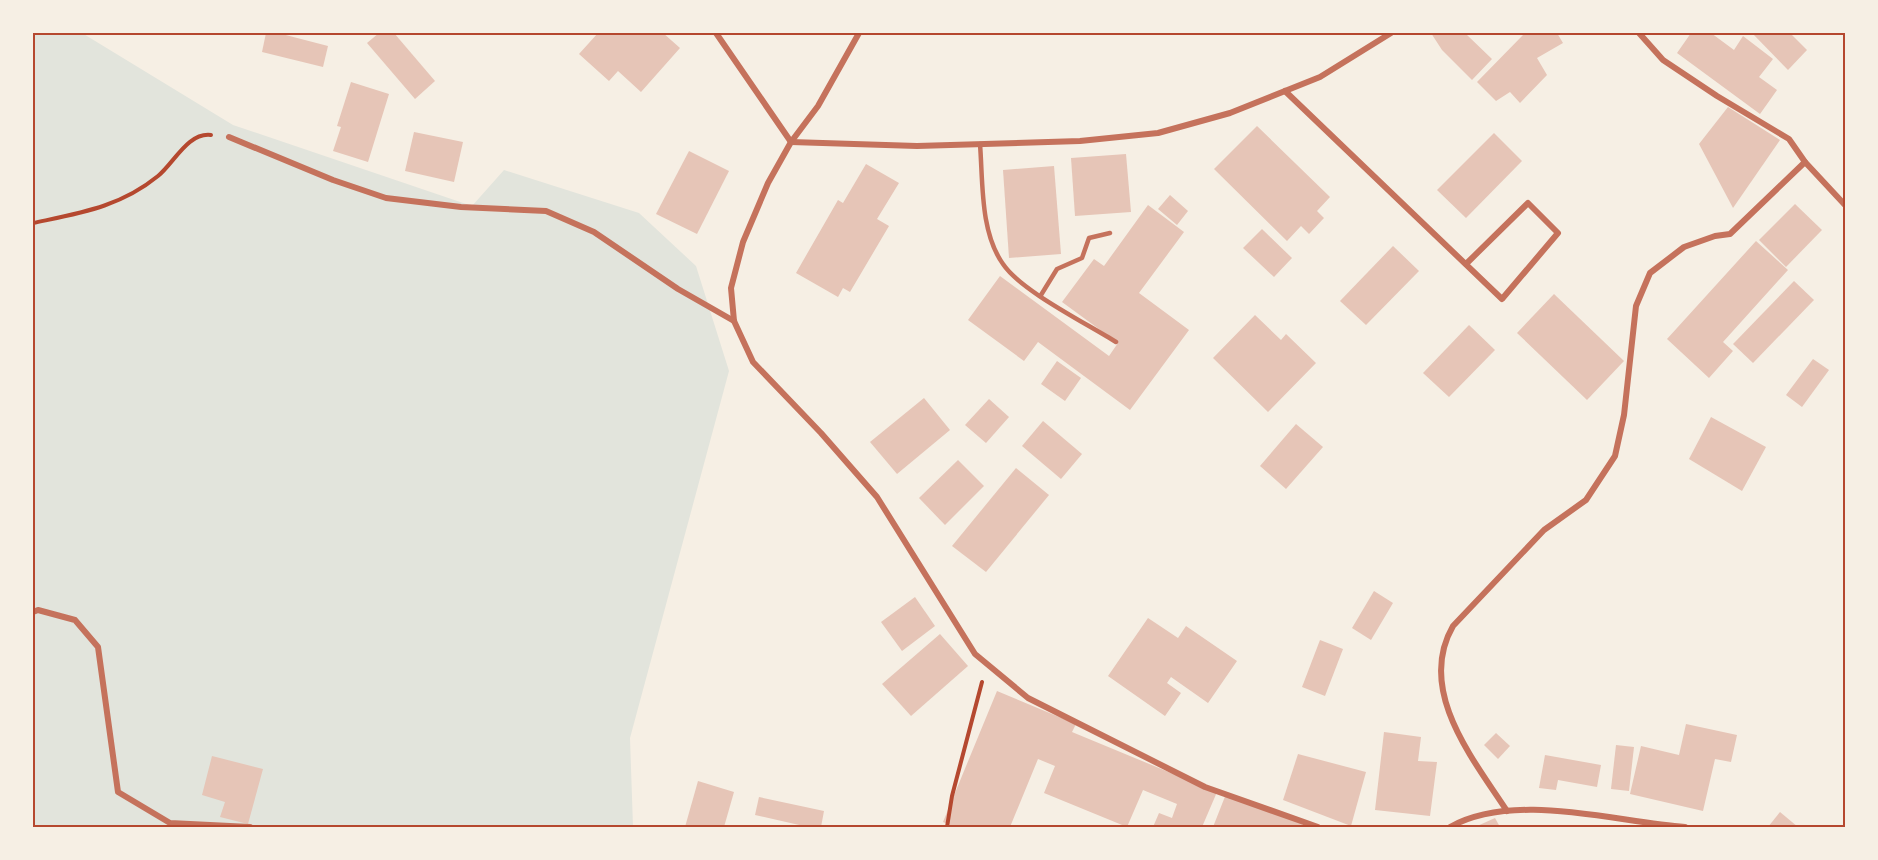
<svg xmlns="http://www.w3.org/2000/svg" width="1878" height="860" viewBox="0 0 1878 860" font-family="'Noto Sans',sans-serif">
	<style>
		.green { fill: #e2e4dc }
		.building { fill: #e6c5b7 }
		.lines { fill: none; stroke-linecap: round; stroke-linejoin: round }
		.path { stroke: #b5482f; stroke-width: 4 }
		.service { stroke: #c5725c; stroke-width: 4.5 }
		.minor { stroke: #c5725c; stroke-width: 6 }
		.neatline { fill: none; stroke: #b5482f; stroke-width: 2 }
	</style>
	<rect width="100%" height="100%" fill="#f6efe4"/>
	<!-- green -->
	<path class="green" d="M33,33H82L233,125L472,206L504,170L639,213L696,266L729,371L630,738L633,827H33Z"/>
	<!-- building -->
	<g class="building">
		<path d="M266,33H278L328,46L323,67L262,52Z"/>
		<path d="M379,33H394L435,81L415,99L367,43Z"/>
		<path d="M598,33H663L680,48L641,92L618,71L609,81L579,54Z"/>
		<path d="M1431,33H1471L1467,35L1492,59L1472,80L1442,50Z"/>
		<path d="M1521,33H1557L1563,43L1537,58L1547,75L1520,103L1510,92L1496,101L1477,82L1523,35Z"/>
		<path d="M1691,33H1711L1734,50L1743,36L1773,59L1759,77L1777,90L1760,114L1677,53Z"/>
		<path d="M1752,33H1790L1807,50L1788,70Z"/>
		<path d="M351,82L389,94L368,162L333,151L341,127L337,126Z"/>
		<path d="M1728,107L1780,140L1733,208L1699,144Z"/>
		<path d="M1257,126L1330,197L1317,211L1324,218L1309,234L1301,226L1287,241L1214,169Z"/>
		<path d="M414,132L463,142L454,182L405,171Z"/>
		<path d="M1494,133L1522,161L1466,218L1437,190Z"/>
		<path d="M689,151L729,171L697,234L656,214Z"/>
		<path d="M1126,154L1131,212L1075,216L1071,158Z"/>
		<path d="M866,164L899,183L877,219L889,226L850,292L843,288L838,297L796,273L838,200L843,203Z"/>
		<path d="M1054,166L1061,254L1009,258L1003,170Z"/>
		<path d="M1170,195L1188,211L1177,225L1158,209Z"/>
		<path d="M1795,204L1822,230L1786,267L1759,240Z"/>
		<path d="M1148,205L1184,232L1139,293L1189,330L1130,410L1038,342L1024,361L968,320L1000,276L1109,356L1118,343L1062,302L1094,259L1104,266Z"/>
		<path d="M1262,229L1292,258L1274,277L1243,248Z"/>
		<path d="M1756,241L1788,270L1723,342L1733,351L1709,378L1667,339Z"/>
		<path d="M1393,246L1419,271L1366,325L1340,301Z"/>
		<path d="M1794,281L1814,300L1753,363L1733,344Z"/>
		<path d="M1554,294L1624,361L1587,400L1517,333Z"/>
		<path d="M1255,315L1281,340L1286,334L1316,363L1268,412L1213,358Z"/>
		<path d="M1469,325L1495,350L1449,397L1423,373Z"/>
		<path d="M1813,359L1829,370L1802,407L1786,395Z"/>
		<path d="M1057,361L1081,378L1065,401L1041,384Z"/>
		<path d="M924,398L950,430L897,474L870,442Z"/>
		<path d="M989,399L1009,417L986,443L965,425Z"/>
		<path d="M1711,417L1766,447L1742,491L1689,459Z"/>
		<path d="M1043,421L1082,454L1061,479L1022,446Z"/>
		<path d="M1296,424L1323,447L1286,489L1260,466Z"/>
		<path d="M958,460L984,486L945,525L919,498Z"/>
		<path d="M1016,468L1049,495L986,572L952,546Z"/>
		<path d="M1374,591L1393,603L1371,640L1352,628Z"/>
		<path d="M915,597L935,626L902,651L881,622Z"/>
		<path d="M1148,618L1178,638L1186,626L1237,661L1208,703L1171,677L1167,683L1181,693L1165,716L1108,676Z"/>
		<path d="M940,634L968,666L911,716L882,684Z"/>
		<path d="M1320,640L1343,649L1325,696L1302,687Z"/>
		<path d="M997,691L1076,724L1072,732L1217,792L1202,827H1153L1159,813L1172,818L1177,804L1143,790L1127,827L1044,793L1055,766L1038,759L1010,827H955L943,822Z"/>
		<path d="M1686,724L1737,735L1731,762L1715,759L1703,811L1630,794L1641,746L1679,755Z"/>
		<path d="M1384,732L1421,737L1418,761L1437,762L1430,816L1375,810Z"/>
		<path d="M1496,733L1510,746L1498,759L1484,745Z"/>
		<path d="M1616,745L1634,747L1629,791L1611,789Z"/>
		<path d="M1298,754L1366,772L1351,826L1283,800Z"/>
		<path d="M1545,755L1601,765L1597,787L1558,780L1556,790L1539,788Z"/>
		<path d="M212,756L263,769L248,824L220,817L225,802L202,795Z"/>
		<path d="M698,781L734,792L724,827H685Z"/>
		<path d="M1226,794L1310,827H1213Z"/>
		<path d="M759,797L824,811L821,827H808L755,815Z"/>
		<path d="M1780,812L1798,827H1768Z"/>
		<path d="M1495,818L1500,827H1475Z"/>
	</g>
	<g class="lines">
		<!-- path -->
		<g class="path">
			<path d="M33,223C80,213 120,207 158,176C174,163 188,132 211,135"/>
			<path d="M947,827L952,796L982,682"/>
		</g>
		<!-- service -->
		<g class="service">
			<path d="M980,144C983,182 980,232 1003,264C1021,291 1086,323 1116,342"/>
			<path d="M1041,295L1057,269L1082,258L1089,238L1110,233"/>
		</g>
		<!-- minor -->
		<g class="minor">
			<path d="M716,33L791,142"/>
			<path d="M859,33L818,106L791,142L768,183L743,242L731,288L734,321L753,362L821,433L877,497L975,654L1028,698L1205,787L1318,827"/>
			<path d="M1639,33L1663,60L1717,96L1789,139L1805,162L1845,205"/>
			<path d="M1285,91L1502,299L1558,233L1528,203L1467,263"/>
			<path d="M229,137L333,180L386,198L461,207L546,211L594,232L678,289L734,321"/>
			<path d="M791,142L917,146L1080,141L1158,133L1230,113L1320,77L1391,33"/>
			<path d="M33,612L38,610L75,620L98,647L118,792L170,823L250,827"/>
			<path d="M1507,811C1473,759 1416,690 1453,626L1544,530L1586,500L1615,456L1624,415L1636,306L1650,273L1684,247L1715,236L1730,234L1805,162"/>
			<path d="M1450,827C1515,791 1615,822 1685,827"/>
		</g>
	</g>
	<!-- border -->
	<rect width="1878" height="860" fill="none" stroke="#f6efe4" stroke-width="69"/>
	<rect x="34" y="34" width="1810" height="792" class="neatline"/>
</svg>
